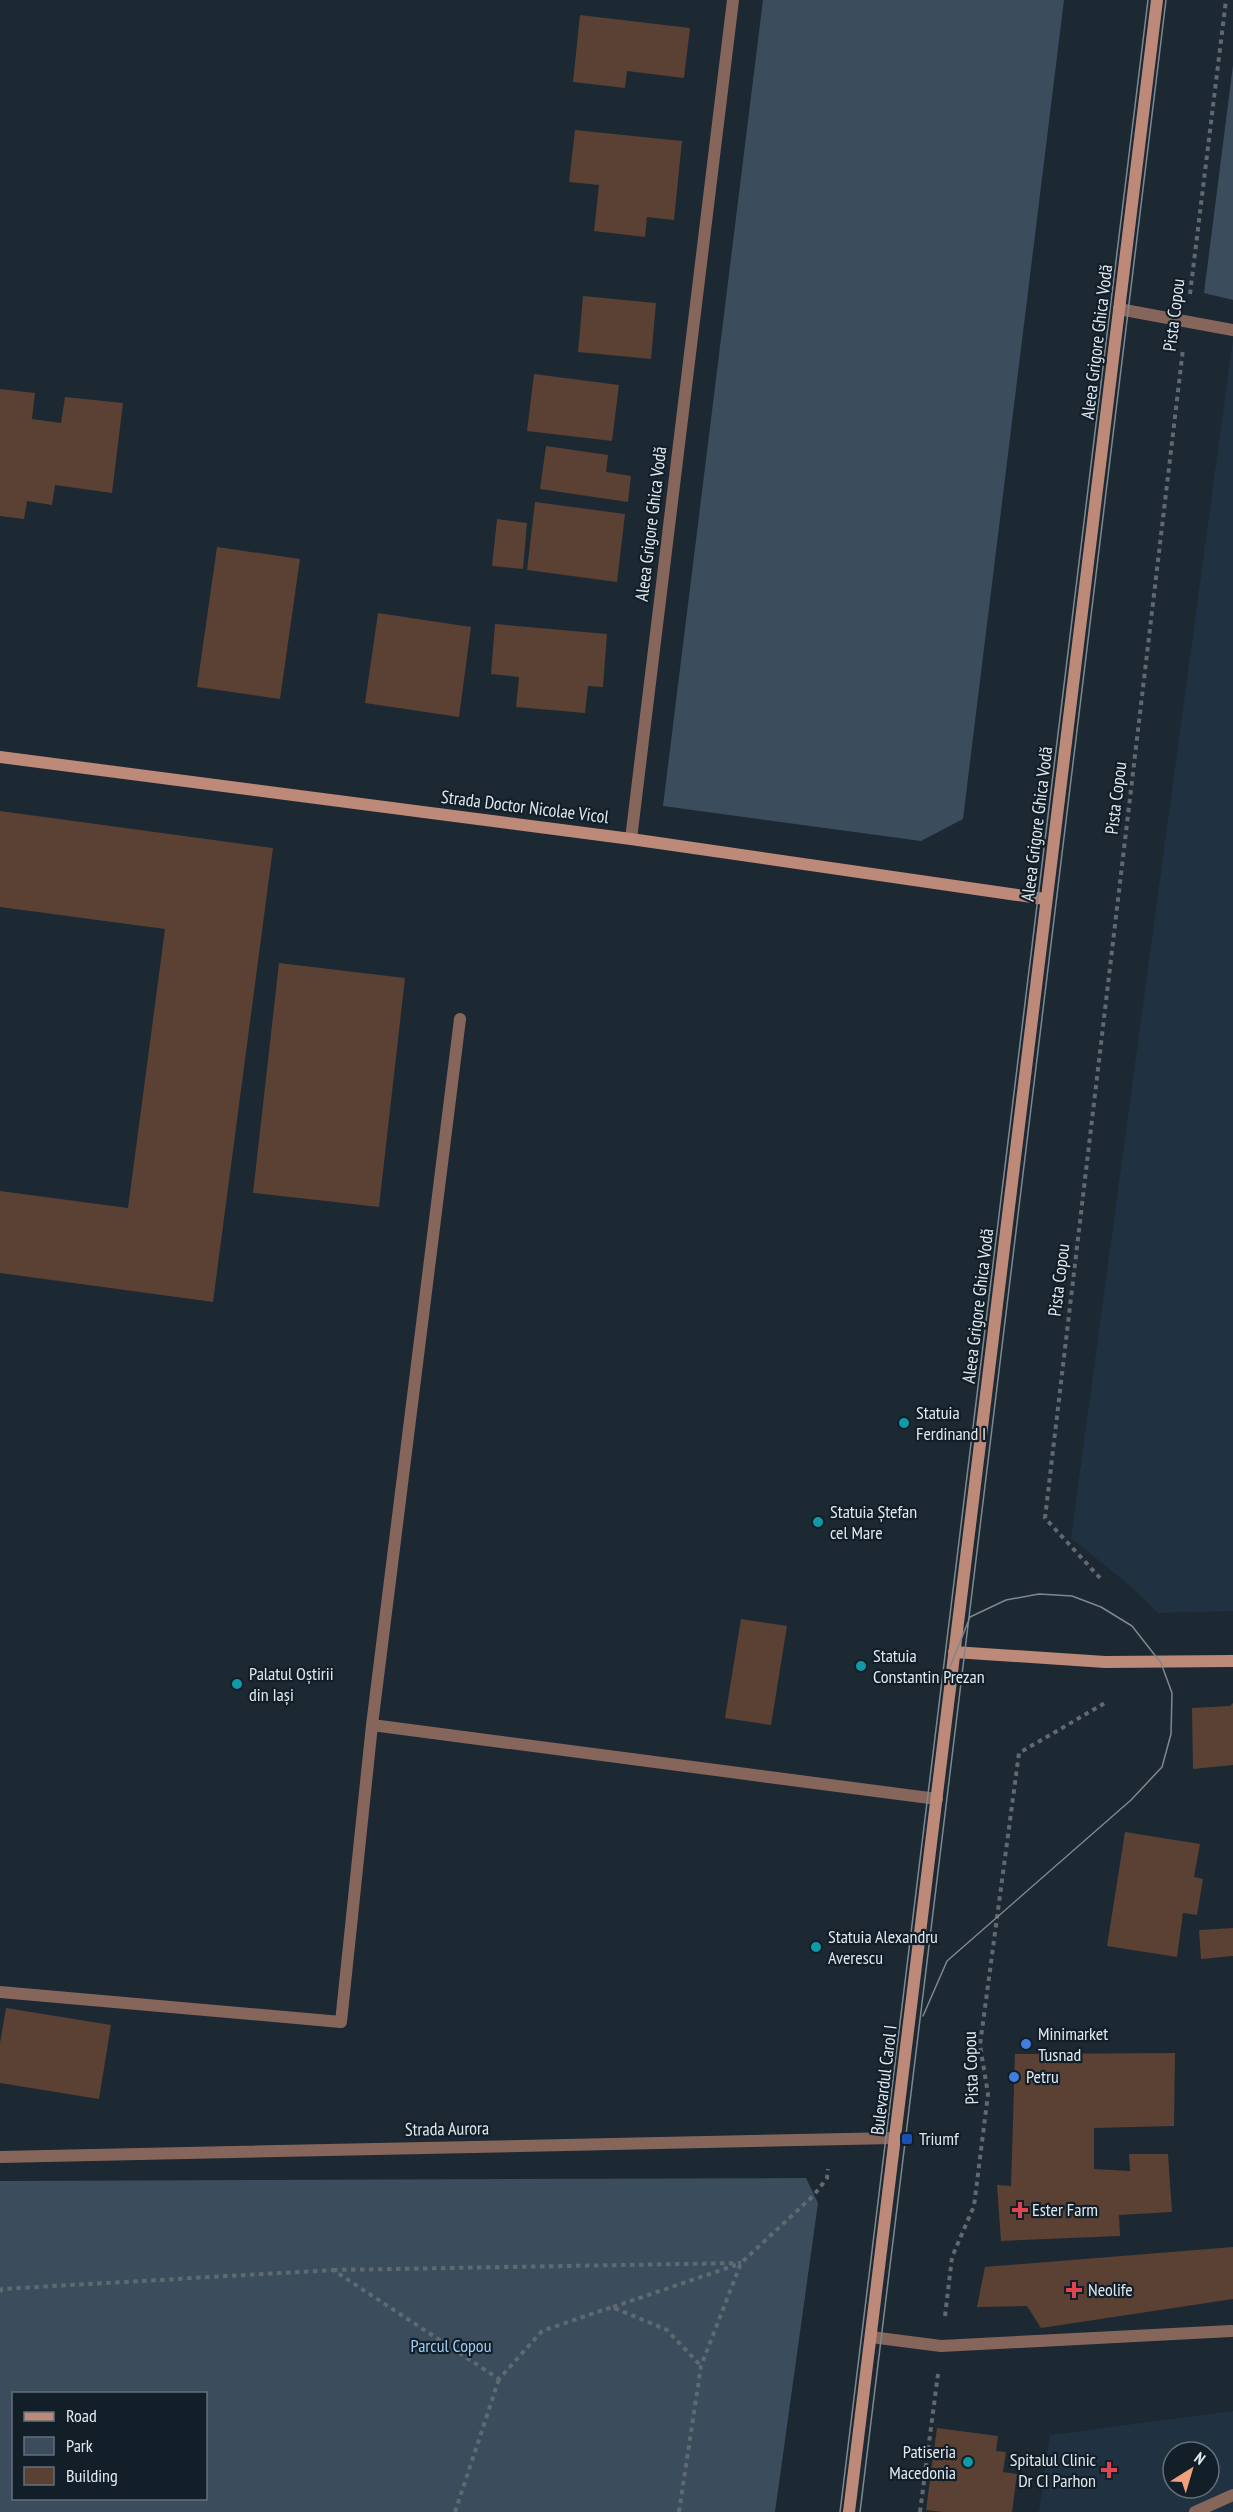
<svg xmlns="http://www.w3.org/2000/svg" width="1233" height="2512" font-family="'PT Sans Narrow',sans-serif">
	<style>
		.built { fill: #203241; fill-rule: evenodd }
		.green { fill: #3b4d5c; fill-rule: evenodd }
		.building { fill: #5a4133 }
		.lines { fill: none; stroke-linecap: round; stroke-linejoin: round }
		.path { stroke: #5f6972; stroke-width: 4; stroke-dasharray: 4.5 4.5; stroke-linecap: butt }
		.lane { stroke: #86665b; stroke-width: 12 }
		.street { stroke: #86665b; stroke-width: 12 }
		.secondary { stroke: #bd8978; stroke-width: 12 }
		.tram { stroke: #7e8890; stroke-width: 1.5 }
		.culture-dot { fill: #0f9aa8; stroke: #121e28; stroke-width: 2 }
		.shop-dot { fill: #3f7fe0; stroke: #121e28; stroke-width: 2 }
		.transit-dot { fill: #1a4fb4; stroke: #121e28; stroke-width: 2 }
		.health-dot { fill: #e0444e; stroke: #121e28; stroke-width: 2 }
		.labels { text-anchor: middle; stroke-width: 4.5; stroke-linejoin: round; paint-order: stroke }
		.street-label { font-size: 18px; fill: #e1e9f0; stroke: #121e28 }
		.poi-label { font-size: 18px; fill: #e1e9f0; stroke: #121e28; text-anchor: start }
		.park-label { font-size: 18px; fill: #a1cdf3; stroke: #121e28 }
	</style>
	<rect width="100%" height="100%" fill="#1c2832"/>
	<path class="built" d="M1233,339V1611L1158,1613L1127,1583L1071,1538Z
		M1233,2411V2512H1039L1050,2435ZM1173,2452H1209V2488H1173Z"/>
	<path class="green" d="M763,0H1064L963,819L921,841L663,806Z
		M1233,65V300L1204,293Z
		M806,2178L818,2203L775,2512H0V2181ZM14,2394H206V2498H14Z"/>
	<path class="building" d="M580,15L690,28L684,78L627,71L625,88L573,82Z
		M575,130L682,141L674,220L647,217L645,237L594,231L599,185L569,182Z
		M583,296L656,303L651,359L578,352Z
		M534,374L619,385L612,441L527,431Z
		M0,389L35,393L32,419L61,423L65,397L123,403L112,493L55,485L52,505L27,501L24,519L0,516Z
		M546,446L608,455L606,472L631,476L628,502L540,489Z
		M535,502L625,514L617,582L527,570Z
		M497,519L527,523L523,569L492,566Z
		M217,547L300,559L280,699L197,687Z
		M378,613L471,627L459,717L365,703Z
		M495,624L607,634L603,687L588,686L585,713L516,707L519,677L491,674Z
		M0,811L273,848L213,1302L0,1273V1191L128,1208L165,929L0,907Z
		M279,963L405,978L379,1207L253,1193Z
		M741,1619L787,1626L771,1725L725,1718Z
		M1233,1703V1765L1193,1769L1192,1708L1230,1706Z
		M1125,1832L1200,1844L1194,1877L1203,1879L1197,1915L1183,1913L1177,1957L1107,1946Z
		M1233,1928V1956L1201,1959L1199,1930Z
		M6,2008L111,2025L99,2099L0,2083V2043Z
		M1175,2053L1174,2126L1094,2128V2169L1130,2171L1129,2154H1168L1172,2212L1119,2215L1120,2236L1001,2241L997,2185L1011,2186L1015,2054Z
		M1233,2247V2299L1041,2328L1027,2306L977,2307L985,2267Z
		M937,2428L998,2436L996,2451L1006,2452L1003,2472L1017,2474L1012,2512H943L926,2510Z"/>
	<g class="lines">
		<path class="path" d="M1190,294L1226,0
			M1100,1578L1045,1518L1183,349
			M333,2270L741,2263
			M0,2292L2,2289L333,2270L499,2379L542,2331L612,2307L667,2330L701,2366
			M613,2307L736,2265
			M945,2316L952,2257L974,2206L988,2094L980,2045L1019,1753L1105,1703
			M455,2512L499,2379
			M679,2512L701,2366L741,2263L814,2195L827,2178L828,2169
			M920,2512L938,2374"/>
		<path class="lane" d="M1119,309L1233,330
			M372,1725L937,1799
			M0,1992L341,2022L372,1725L460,1019
			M871,2337L941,2346L1231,2331
			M1195,2512L1233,2495"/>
		<path class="street" d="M631,839L733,0
			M0,2157L895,2138"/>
		<path class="secondary" d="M0,757L631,839L1045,899
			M954,1652L1105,1662L1233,1661
			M849,2512L1157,0"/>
		<path class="tram" d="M923,2016L947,1961L1131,1800L1162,1767L1171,1734L1172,1693L1161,1663L1132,1626L1101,1607L1072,1596L1039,1594L1006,1600L970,1617L950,1667
			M840,2512L1148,0
			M860,2512L1166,0"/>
	</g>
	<g class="culture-dot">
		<circle cx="904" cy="1423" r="6"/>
		<circle cx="818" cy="1522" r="6"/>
		<circle cx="861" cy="1666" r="6"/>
		<circle cx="237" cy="1684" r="6"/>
		<circle cx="816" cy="1947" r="6"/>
		<circle cx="968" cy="2462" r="6"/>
	</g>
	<g class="shop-dot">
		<circle cx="1026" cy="2044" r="6"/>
		<circle cx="1014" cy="2077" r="6"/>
	</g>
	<rect class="transit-dot" x="901" y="2133" width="12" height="12" rx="3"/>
	<g class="health-dot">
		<path d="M1017 2201h6v6h6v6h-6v6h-6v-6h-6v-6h6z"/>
		<path d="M1071 2281h6v6h6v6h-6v6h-6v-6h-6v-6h6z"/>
		<path d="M1106 2461h6v6h6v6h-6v6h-6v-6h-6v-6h6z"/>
	</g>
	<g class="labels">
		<g class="street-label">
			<text transform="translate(1174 315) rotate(-83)" y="6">Pista Copou</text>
			<text transform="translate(1097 342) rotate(-83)" y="6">Aleea Grigore Ghica Vodă</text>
			<text transform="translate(651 524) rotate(-83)" y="6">Aleea Grigore Ghica Vodă</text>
			<text transform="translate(1116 798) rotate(-83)" y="6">Pista Copou</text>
			<text transform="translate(525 807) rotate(7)" y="6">Strada Doctor Nicolae Vicol</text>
			<text transform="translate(1037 824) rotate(-83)" y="6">Aleea Grigore Ghica Vodă</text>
			<text transform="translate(1059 1280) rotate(-83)" y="6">Pista Copou</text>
			<text transform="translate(978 1306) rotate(-83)" y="6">Aleea Grigore Ghica Vodă</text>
			<text transform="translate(971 2068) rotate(-92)" y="6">Pista Copou</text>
			<text transform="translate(884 2080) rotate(-83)" y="6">Bulevardul Carol I</text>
			<text transform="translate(447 2129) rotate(-1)" y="6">Strada Aurora</text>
		</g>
		<g class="poi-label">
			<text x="916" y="1419">Statuia<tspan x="916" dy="21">Ferdinand I</tspan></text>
			<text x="830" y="1518">Statuia Ștefan<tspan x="830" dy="21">cel Mare</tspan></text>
			<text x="873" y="1662">Statuia<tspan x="873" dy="21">Constantin Prezan</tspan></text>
			<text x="249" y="1680">Palatul Oștirii<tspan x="249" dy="21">din Iași</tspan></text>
			<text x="828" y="1943">Statuia Alexandru<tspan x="828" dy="21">Averescu</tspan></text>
			<text x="1038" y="2040">Minimarket<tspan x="1038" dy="21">Tusnad</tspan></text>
			<text x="1026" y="2083">Petru</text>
			<text x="919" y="2145">Triumf</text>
			<text x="1032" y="2216">Ester Farm</text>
			<text x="1088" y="2296">Neolife</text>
			<text x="956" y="2458" text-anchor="end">Patiseria<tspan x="956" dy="21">Macedonia</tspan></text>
			<text x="1096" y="2466" text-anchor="end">Spitalul Clinic<tspan x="1096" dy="21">Dr CI Parhon</tspan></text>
		</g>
		<g class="park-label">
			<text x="451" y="2352">Parcul Copou</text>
		</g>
	</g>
	<rect x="12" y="2392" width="195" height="108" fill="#121e28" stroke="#656f78" stroke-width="1.5"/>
	<rect x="24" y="2412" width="30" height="9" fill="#bd8978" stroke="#656f78" stroke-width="1.5"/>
	<text x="66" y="2422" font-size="18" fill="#e1e9f0">Road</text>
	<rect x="24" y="2437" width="30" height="18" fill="#3b4d5c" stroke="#656f78" stroke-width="1.5"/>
	<text x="66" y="2452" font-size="18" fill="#e1e9f0">Park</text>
	<rect x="24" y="2467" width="30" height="18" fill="#5a4133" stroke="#656f78" stroke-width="1.5"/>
	<text x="66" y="2482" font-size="18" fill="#e1e9f0">Building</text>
	<g transform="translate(1191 2470) rotate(37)"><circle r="28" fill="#121e28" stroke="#656f78" stroke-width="1.5"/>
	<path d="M0-4.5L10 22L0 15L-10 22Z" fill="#f1a17b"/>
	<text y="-9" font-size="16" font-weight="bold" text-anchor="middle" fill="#e1e9f0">N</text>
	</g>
</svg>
